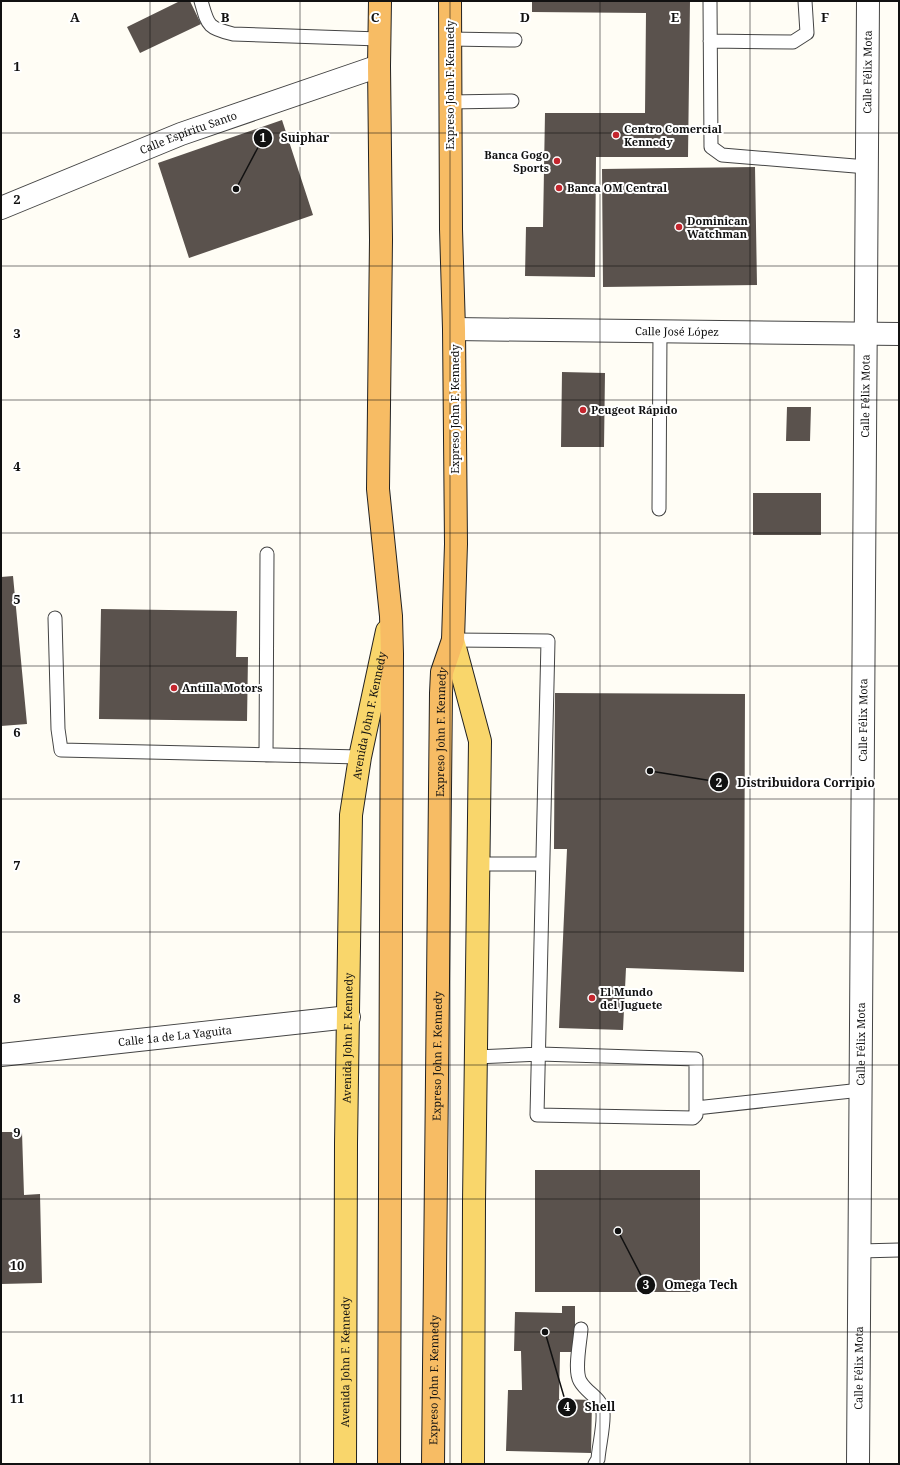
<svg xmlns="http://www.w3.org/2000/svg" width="900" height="1465" font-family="'Noto Serif',serif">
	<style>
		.building { fill: #5a524d }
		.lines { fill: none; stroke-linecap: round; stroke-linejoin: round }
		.service-casing { stroke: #444; stroke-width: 15 }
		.minor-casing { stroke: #444; stroke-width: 24 }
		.primary-casing { stroke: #222; stroke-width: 24 }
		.trunk-casing { stroke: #222; stroke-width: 24 }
		.service { stroke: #fff; stroke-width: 13 }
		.minor { stroke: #fff; stroke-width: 22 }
		.primary { stroke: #f9d66b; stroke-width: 22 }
		.trunk { stroke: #f7bc64; stroke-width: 22 }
		.grid { fill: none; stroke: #111; stroke-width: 1; stroke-opacity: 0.55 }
		.poi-dot { fill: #c4262e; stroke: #fff; stroke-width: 1.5 }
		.labels { text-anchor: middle; stroke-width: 4; stroke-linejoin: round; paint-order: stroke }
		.street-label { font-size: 11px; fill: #111; stroke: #fff }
		.poi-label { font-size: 11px; font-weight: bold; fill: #111; stroke: #fff; text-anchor: start }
		.grid-label { font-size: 13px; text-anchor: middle; font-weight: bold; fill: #111; stroke: #fff; stroke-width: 4; stroke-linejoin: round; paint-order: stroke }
		.leader { fill: none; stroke: #111; stroke-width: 1.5 }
		.callout-dot { fill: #111; stroke: #fff; stroke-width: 1.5 }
		.mark-label { font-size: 12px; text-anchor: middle; font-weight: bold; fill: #fff }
		.callout-label { font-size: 12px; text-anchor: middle; font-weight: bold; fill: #111; stroke: #fff; stroke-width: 4; stroke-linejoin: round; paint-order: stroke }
	</style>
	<rect width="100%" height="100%" fill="#fffdf5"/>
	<path class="building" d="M180,1H190L201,24L140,53L127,27Z
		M532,1H690L688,157H596L595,277L525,276L526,227H543L545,113H645L646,13L532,12Z
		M282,120L313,215L189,258L158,163Z
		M755,167L757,285L603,287L602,169Z
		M562,372L605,373L604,447H561Z
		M787,407H811L810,441H786Z
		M753,493H821V535H753Z
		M13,576L27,724L1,726V577Z
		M101,609L237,611L236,657H248L247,721L99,719Z
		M555,693L745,694L744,972L626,968L623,1030L559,1028L567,849H554Z
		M1,1132H22L24,1195L40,1194L42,1283L1,1284Z
		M535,1170H700V1292H535Z
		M562,1306H575V1352H560L559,1399L592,1400L591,1453L506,1451L508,1390H522L521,1351H514L515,1312L562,1313Z"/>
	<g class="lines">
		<g class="service-casing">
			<path id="service" d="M201,1C208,25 207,28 233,34L379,39
				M710,1L711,147L722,155L867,167
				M450,39L515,40
				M710,41L793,42L807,33L805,1
				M450,102L512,101
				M659,509L660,331
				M55,618L58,729L61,750L360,757
				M453,640L548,641L537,1115L693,1118L696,1115V1059L540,1054L476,1057
				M266,755L267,554
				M478,864H542
				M696,1108L861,1090
				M860,1251L899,1250
				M581,1329C580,1343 574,1370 580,1381C587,1394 602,1397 603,1413C604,1426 599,1446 598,1459L595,1464"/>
		</g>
		<g class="minor-casing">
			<g id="minor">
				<path id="s1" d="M1,208L181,134L379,66"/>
				<path id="s2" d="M454,329L899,334"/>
				<path id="s3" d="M1,1055L349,1017"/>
				<path id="s4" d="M858,1464L868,1"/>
			</g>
		</g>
		<g class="primary-casing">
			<g id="primary">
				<path d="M453,640L480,741L474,1202L473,1464"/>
				<path id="s5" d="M345,1464L346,1144L351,815L360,757L387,631"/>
			</g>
		</g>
		<g class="trunk-casing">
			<g id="trunk">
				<path d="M380,1L379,66L381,240L378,489L391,616L392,654L389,1464"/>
				<path id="s6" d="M433,1464L441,693L442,672L453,640L456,544L454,329L451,229L450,1"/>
			</g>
		</g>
		<use href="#service" class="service"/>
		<use href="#minor" class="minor"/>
		<use href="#primary" class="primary"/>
		<use href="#trunk" class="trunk"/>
	</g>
	<path class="grid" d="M150,1V1464M300,1V1464M450,1V1464M600,1V1464M750,1V1464M1,133H899M1,266H899M1,400H899M1,533H899M1,666H899M1,799H899M1,932H899M1,1065H899M1,1199H899M1,1332H899"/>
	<g class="poi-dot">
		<circle cx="616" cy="135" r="4"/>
		<circle cx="557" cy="161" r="4"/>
		<circle cx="559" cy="188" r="4"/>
		<circle cx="679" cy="227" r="4"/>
		<circle cx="583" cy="410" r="4"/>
		<circle cx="174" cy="688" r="4"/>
		<circle cx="592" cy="998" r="4"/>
	</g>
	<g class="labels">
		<g class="street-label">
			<text dy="4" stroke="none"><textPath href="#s4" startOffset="1392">Calle Félix Mota</textPath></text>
			<text transform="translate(450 85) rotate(-90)" y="4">Expreso John F. Kennedy</text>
			<text dy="4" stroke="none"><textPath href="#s1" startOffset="202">Calle Espíritu Santo</textPath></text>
			<text dy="4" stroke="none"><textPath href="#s2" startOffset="223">Calle José López</textPath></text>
			<text dy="4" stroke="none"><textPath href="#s4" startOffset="1068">Calle Félix Mota</textPath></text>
			<text transform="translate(455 409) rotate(-90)" y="4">Expreso John F. Kennedy</text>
			<text dy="4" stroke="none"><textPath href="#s5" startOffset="750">Avenida John F. Kennedy</textPath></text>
			<text dy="4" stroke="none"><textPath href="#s4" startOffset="744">Calle Félix Mota</textPath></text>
			<text dy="4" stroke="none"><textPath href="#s6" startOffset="732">Expreso John F. Kennedy</textPath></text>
			<text dy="4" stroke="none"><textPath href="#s3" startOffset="175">Calle 1a de La Yaguita</textPath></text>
			<text dy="4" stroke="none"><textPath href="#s5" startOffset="426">Avenida John F. Kennedy</textPath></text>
			<text dy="4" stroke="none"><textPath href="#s4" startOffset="420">Calle Félix Mota</textPath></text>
			<text dy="4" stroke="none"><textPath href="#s6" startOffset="408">Expreso John F. Kennedy</textPath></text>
			<text dy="4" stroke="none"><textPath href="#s5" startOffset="102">Avenida John F. Kennedy</textPath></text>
			<text dy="4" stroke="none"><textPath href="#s4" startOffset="96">Calle Félix Mota</textPath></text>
			<text dy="4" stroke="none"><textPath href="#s6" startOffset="84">Expreso John F. Kennedy</textPath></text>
		</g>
		<g class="poi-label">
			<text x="624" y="133">Centro Comercial<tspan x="624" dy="13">Kennedy</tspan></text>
			<text x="549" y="159" text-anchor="end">Banca Gogo<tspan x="549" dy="13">Sports</tspan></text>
			<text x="567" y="192">Banca OM Central</text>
			<text x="687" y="225">Dominican<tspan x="687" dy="13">Watchman</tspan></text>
			<text x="591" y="414">Peugeot Rápido</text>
			<text x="182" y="692">Antilla Motors</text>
			<text x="600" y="996">El Mundo<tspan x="600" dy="13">del Juguete</tspan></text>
		</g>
	</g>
	<g class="grid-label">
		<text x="75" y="22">A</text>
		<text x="225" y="22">B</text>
		<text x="375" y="22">C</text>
		<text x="525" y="22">D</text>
		<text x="675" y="22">E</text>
		<text x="825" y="22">F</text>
		<text x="17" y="71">1</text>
		<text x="17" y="204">2</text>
		<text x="17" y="338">3</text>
		<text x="17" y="471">4</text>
		<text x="17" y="604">5</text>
		<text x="17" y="737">6</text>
		<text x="17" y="870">7</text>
		<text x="17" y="1003">8</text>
		<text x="17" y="1137">9</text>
		<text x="17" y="1270">10</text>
		<text x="17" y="1403">11</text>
	</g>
	<path class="leader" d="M236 189L263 138M650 771L719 782M618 1231L646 1285M545 1332L567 1407"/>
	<g class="callout-dot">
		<circle cx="236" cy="189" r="4"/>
		<circle cx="650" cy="771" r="4"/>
		<circle cx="618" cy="1231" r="4"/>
		<circle cx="545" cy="1332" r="4"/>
		<circle cx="263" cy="138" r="10"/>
		<circle cx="719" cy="782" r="10"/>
		<circle cx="646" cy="1285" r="10"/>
		<circle cx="567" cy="1407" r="10"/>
	</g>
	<g class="mark-label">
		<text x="263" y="142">1</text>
		<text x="719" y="787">2</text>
		<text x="646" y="1289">3</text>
		<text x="567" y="1411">4</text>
	</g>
	<g class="callout-label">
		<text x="305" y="142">Suiphar</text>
		<text x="806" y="787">Distribuidora Corripio</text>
		<text x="701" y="1289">Omega Tech</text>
		<text x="600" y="1411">Shell</text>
	</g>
	<rect width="900" height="1465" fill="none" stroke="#111111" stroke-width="4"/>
</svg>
